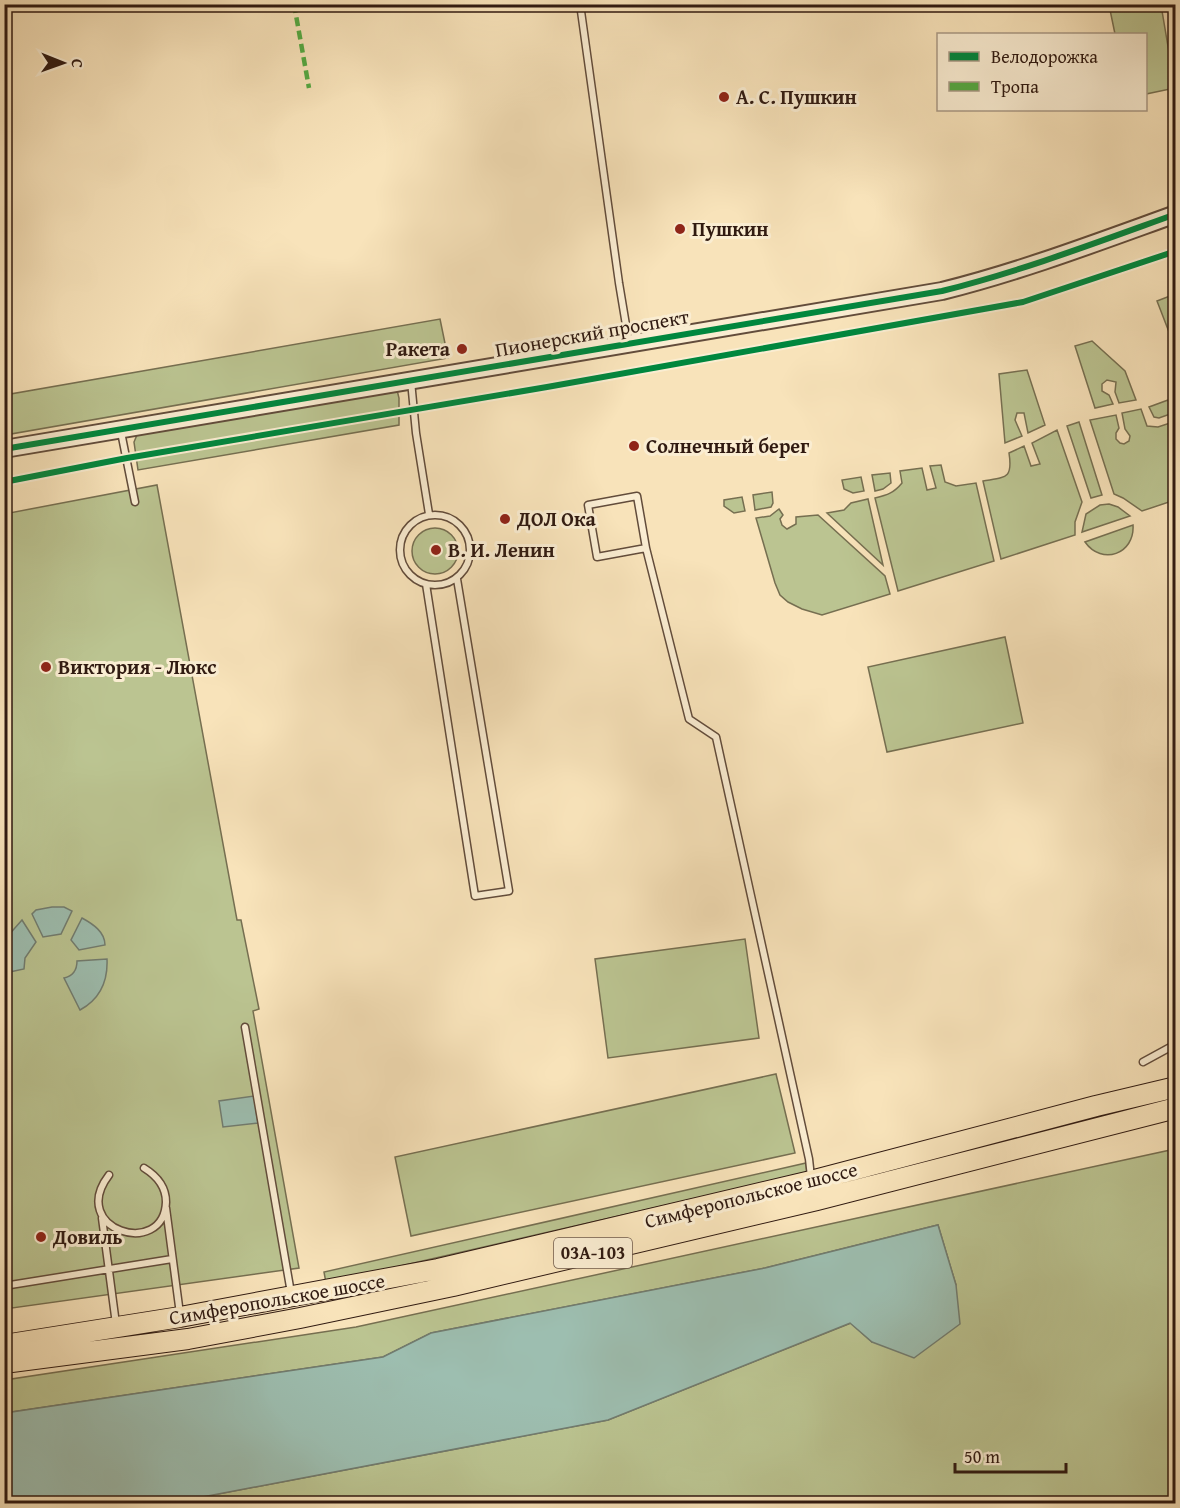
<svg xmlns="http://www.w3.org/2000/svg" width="1180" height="1508" font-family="'Gentium Book Plus',serif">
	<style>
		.green { fill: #bbc491; stroke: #766f51; stroke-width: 1.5 }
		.water { fill: #9dbeb0; stroke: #717c70; stroke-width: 1.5 }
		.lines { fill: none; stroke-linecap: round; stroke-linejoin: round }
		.service-casing { stroke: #624c3b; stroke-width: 9 }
		.tertiary-casing { stroke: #624c3b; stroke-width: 20 }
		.primary-casing { stroke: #301a11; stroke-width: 22 }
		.service { stroke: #faedd2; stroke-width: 6 }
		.tertiary { stroke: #faedd2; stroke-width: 16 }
		.primary { stroke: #f8e3ba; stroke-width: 20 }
		.quiet { stroke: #54a942; stroke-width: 4.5; stroke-dasharray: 9 4.5; stroke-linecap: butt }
		.cycleway-casing { stroke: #faedd2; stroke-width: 10 }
		.cycleway { stroke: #00873e; stroke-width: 6 }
		.poi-dot { fill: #8f2418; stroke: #faedd2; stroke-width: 2 }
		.labels { text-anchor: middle; stroke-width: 6; stroke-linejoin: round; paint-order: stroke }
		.shield { fill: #faedd2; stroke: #6d594b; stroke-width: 1.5 }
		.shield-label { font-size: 18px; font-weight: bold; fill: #301a11 }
		.poi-label { font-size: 20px; font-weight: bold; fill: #301a11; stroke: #faedd2; text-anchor: start }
		.street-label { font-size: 20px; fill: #301a11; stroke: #faedd2 }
	</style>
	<rect width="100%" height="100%" fill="#f8e3ba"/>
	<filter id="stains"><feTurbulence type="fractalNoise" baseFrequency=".00333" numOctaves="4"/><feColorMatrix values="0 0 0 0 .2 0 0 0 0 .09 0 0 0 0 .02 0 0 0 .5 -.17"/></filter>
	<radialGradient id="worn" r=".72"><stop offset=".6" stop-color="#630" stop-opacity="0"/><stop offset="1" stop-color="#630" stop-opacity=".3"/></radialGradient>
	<path class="green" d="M1109,5H1161L1175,88L1146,94V34H1115Z
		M1175,294V330L1169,332L1157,301Z
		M440,319L448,358L5,435V395Z
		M1092,341L1125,371L1136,400L1119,403L1115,392L1116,382L1107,380L1102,384V391L1109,395L1113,404L1095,408L1075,346Z
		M1027,370L1045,425L1028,433L1024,413H1017L1015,420L1022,436L1005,443L999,374Z
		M397,390L399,398V425L138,470L134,442L137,435Z
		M1168,400L1173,413L1159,418L1154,417L1149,407Z
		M1141,409L1147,426L1158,427L1176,421L1175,500L1142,511L1123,498L1114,494L1090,420L1116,415L1119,428L1116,433V439L1120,443L1124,444L1129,441L1130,436L1125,429L1122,413Z
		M1079,422L1102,495L1091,498L1067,426Z
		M1057,430L1082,502L1075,522V535L1001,559L983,481C1006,477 1013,479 1009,453L1024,446L1031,466L1040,464L1032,443Z
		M941,465L945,482L956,486L976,483L994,561L898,591L875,498C887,495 894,493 902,483L900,471L922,468L927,490L936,488L930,466Z
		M890,473L891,483L883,489L875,491L872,475Z
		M861,477L864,491L853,493L844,489L842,480Z
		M157,485L237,920H241L259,1009L253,1011L299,1268L5,1309L4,514Z
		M772,492L773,503L771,507L755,510L753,495Z
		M742,497L745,511L734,513L724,506V500Z
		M868,499L883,565L827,513L844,510L851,503Z
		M1109,504L1118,507L1130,516L1082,532L1086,514L1100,505Z
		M779,509L783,515L780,519L782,525L787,529L796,524V517L818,515L885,576L890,594L822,615L802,609L788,602L780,595L775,583L756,518L770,516Z
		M1133,525C1135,554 1102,566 1085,542Z
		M412 551a23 23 0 1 1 46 0a23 23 0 1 1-46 0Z
		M1005,637L1023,723L887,752L868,667Z
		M745,939L759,1038L608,1058L595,959Z
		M776,1074L795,1153L411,1236L395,1157Z
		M1175,1149V1503H171L608,1420L851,1323L872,1342L956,1285L938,1225L765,1268L431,1333L383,1357L5,1413V1380L356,1327Z
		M806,1163L807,1173L326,1283L324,1272Z"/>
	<path class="water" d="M52,907H64L72,911L61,934L43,937L32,914L36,910Z
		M82,918C93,924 105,932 105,945L79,950L71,940Z
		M22,920L36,942L25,958L24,969L5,973L6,938Z
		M107,959C108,981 100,999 80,1010L64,978C73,976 77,970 77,961Z
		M254,1096L258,1123L223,1127L219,1101Z
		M938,1225L956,1285L960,1324L914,1358L872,1342L850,1323L608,1420L171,1503H5V1413L383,1357L431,1333L765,1268Z"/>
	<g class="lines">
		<g class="service-casing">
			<path id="service" d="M580,4L619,283L629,343
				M411,381L416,433L429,514
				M121,432L135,502
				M400 550a35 35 0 1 1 70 0a35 35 0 1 1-70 0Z
				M646,548L637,496L588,505L597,557L646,548L689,719L716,737L809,1159L811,1177
				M426,584L475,896L509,891L457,579
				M245,1027L291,1293
				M1143,1062L1176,1044
				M109,1175C67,1230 164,1259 166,1202C166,1186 157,1176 144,1168
				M166,1208L180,1314
				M102,1218L116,1324
				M4,1286L172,1259"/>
		</g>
		<g class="tertiary-casing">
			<path id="tertiary" d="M4,449L942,291C1022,271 1098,242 1176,214"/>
		</g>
		<g class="primary-casing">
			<path id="primary" d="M4,1345L180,1317L438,1269L811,1181L1096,1106L1176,1087
				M4,1363L188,1339L300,1318L453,1286L817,1200L1176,1108"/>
		</g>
		<use href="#service" class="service"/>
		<use href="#tertiary" class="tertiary"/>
		<use href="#primary" class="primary"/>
		<path class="quiet" d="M294,4L309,88"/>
		<g class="cycleway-casing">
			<path id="cycleway" d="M4,449L942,291C1022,271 1098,242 1176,214
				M4,482L127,458L547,387L1023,302L1176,251"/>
		</g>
		<use href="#cycleway" class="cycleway"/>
	</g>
	<g class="poi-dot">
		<circle cx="724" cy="97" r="6"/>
		<circle cx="680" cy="229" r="6"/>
		<circle cx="462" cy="349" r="6"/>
		<circle cx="634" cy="446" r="6"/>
		<circle cx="505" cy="519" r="6"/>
		<circle cx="436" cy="550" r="6"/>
		<circle cx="46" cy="667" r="6"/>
		<circle cx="41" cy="1237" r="6"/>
	</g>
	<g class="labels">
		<rect class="shield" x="554" y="1238" width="78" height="30" rx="4.5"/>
		<g class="shield-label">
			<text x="593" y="1259">03А-103</text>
		</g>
		<g class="poi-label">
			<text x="736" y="104">А. С. Пушкин</text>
			<text x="692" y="236">Пушкин</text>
			<text x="450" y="356" text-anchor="end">Ракета</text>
			<text x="646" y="453">Солнечный берег</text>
			<text x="517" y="526">ДОЛ Ока</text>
			<text x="448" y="557">В. И. Ленин</text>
			<text x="58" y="674">Виктория - Люкс</text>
			<text x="53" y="1244">Довиль</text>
		</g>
		<g class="street-label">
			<text transform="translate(592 333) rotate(-10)" y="7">Пионерский проспект</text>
			<text transform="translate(751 1195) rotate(-14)" y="7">Симферопольское шоссе</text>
			<text transform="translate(277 1299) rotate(-10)" y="7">Симферопольское шоссе</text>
		</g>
	</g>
	<rect width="1180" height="1508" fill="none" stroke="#f8e3ba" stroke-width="24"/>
	<rect x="6" y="6" width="1168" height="1496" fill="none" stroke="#301a11" stroke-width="3"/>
	<rect x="12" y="12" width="1156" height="1484" fill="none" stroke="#301a11" stroke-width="1.5"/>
	<rect x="937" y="33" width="210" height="78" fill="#faedd2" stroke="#a99985" stroke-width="1.5"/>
	<rect x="949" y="52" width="30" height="9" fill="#00873e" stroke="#a99985" stroke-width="1.5"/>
	<text x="991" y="63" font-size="18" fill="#301a11">Велодорожка</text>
	<rect x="949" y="82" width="30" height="9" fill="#54a942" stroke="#a99985" stroke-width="1.5"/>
	<text x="991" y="93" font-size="18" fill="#301a11">Тропа</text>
	<g transform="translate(63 63) rotate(91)" stroke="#faedd2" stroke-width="4.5" paint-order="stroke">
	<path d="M0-4.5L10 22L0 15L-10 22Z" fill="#301a11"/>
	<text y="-9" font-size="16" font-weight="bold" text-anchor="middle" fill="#301a11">С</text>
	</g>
	<path d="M955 1463v9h111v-9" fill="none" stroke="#301a11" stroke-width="3"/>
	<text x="964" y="1463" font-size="18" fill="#301a11" stroke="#faedd2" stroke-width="4.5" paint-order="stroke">50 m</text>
	<rect width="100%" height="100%" filter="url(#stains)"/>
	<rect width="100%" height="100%" fill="url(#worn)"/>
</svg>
